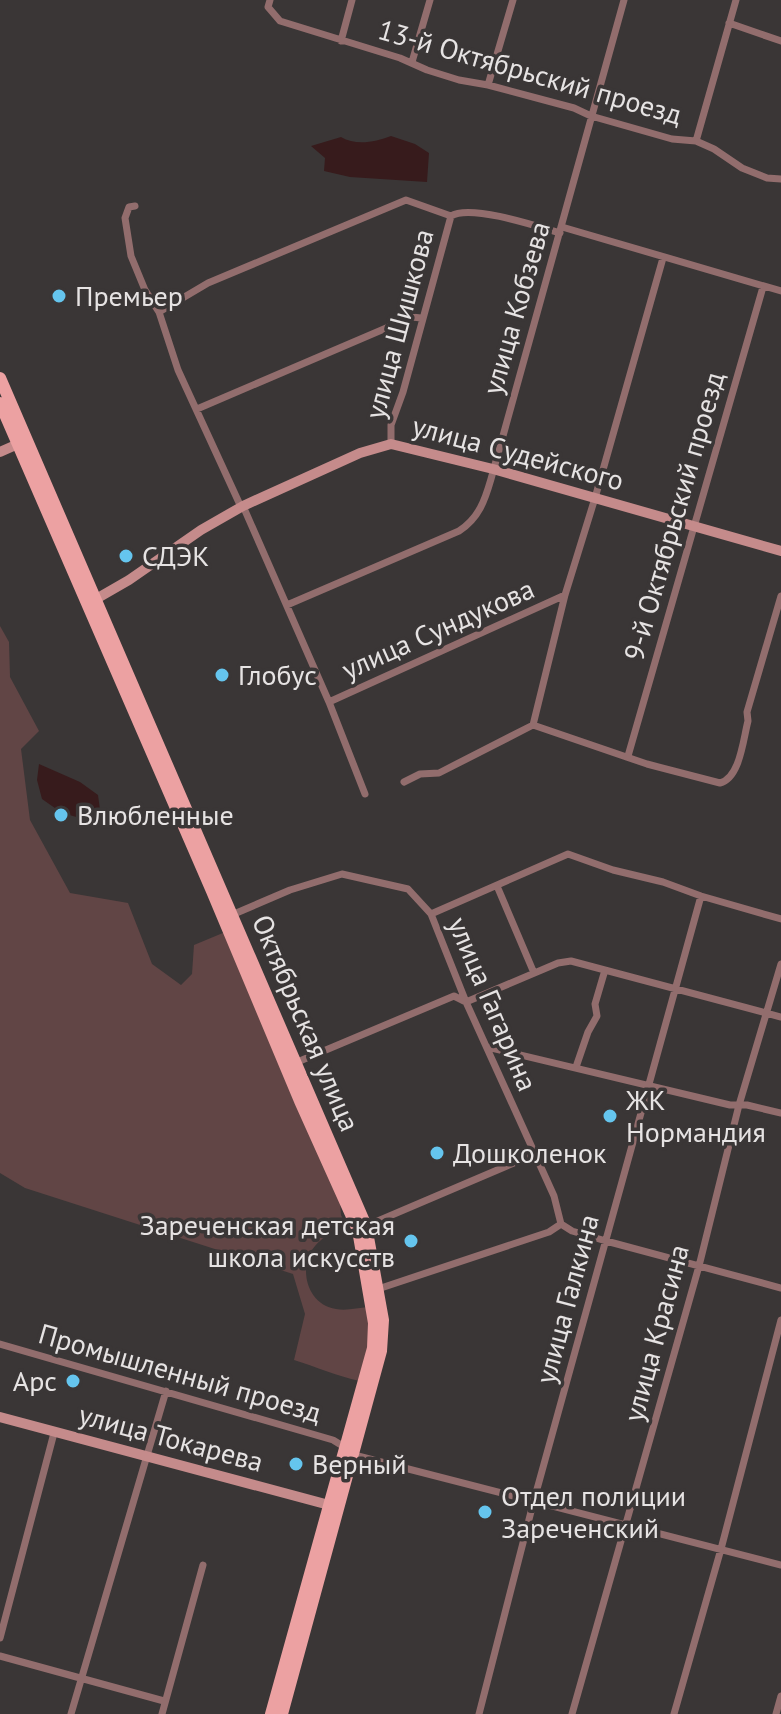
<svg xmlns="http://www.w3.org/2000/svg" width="781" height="1714" font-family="'PT Sans',sans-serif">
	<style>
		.green { fill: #614545 }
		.water { fill: #371b1c }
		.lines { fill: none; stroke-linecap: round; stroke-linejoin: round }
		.street { stroke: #926d6d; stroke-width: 7 }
		.secondary { stroke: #c58b8b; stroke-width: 10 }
		.primary { stroke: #eca1a2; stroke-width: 12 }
		.poi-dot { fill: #65c5ee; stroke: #3a3636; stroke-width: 3 }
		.labels { text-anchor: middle; stroke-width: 7; stroke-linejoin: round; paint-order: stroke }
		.street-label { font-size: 28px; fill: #e6e3e3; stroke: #3a3636 }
		.poi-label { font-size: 28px; fill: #e6e3e3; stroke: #3a3636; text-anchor: start }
	</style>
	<rect width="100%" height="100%" fill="#3a3636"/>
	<path class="green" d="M0,626L9,642L10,677L39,731L21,749L30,820L70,893L128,903L152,964L181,985L192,974L194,945L230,930L340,1202L341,1215L346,1226C335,1232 323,1236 315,1246C297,1267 307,1305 336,1309C346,1311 358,1308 368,1307L371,1338L360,1381C336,1376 317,1367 294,1360L305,1314L293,1274L25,1188L0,1173Z"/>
	<path class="water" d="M391,136L415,144L429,153L427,182L350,177L324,171L325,158L311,146L341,137C356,146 375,142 391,136Z
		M39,764L80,782L98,795L100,810L91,821L62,813L42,799L37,780Z"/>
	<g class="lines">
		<path class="street" d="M270,0L268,7L280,21L400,58L427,70L459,80L488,85L574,108L591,116L672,139L696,141L714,149L742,168L767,178L781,179
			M729,23L781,41
			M341,41L352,0
			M412,62L430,0
			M488,85L513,0
			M696,141L736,0
			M135,206L129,207L125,218L131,256L145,290L159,312L178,370L241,507
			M562,227L781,291
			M159,312L208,283L406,200L451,216C470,204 537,226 560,233
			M197,409L412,317L421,318
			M391,444V425L403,392L451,216
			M243,506L329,702L365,794
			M287,605L459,531C479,518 485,500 491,479L624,0
			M329,702L565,595
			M533,725L565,595L595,498L663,258
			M628,756L763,287
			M404,782L420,774L439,773L533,725L647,764L720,783C740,778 743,740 748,721L747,712L781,596
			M497,886L534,973
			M234,914L290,890L342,874L408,889L431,914L466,1002L554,1196L561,1224
			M431,914L568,854L613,870L663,882L701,896L781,919
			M487,1047L730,1105H747L781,1113
			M295,1063L454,996L466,1002L558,963L571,961L781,1017
			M576,1067L588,1032L597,1016L595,1004L605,970
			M366,1226L535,1154
			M378,1289L549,1232L561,1224L572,1231L606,1241L781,1288
			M0,1344L333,1440L346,1448
			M354,1455L781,1565
			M0,1638L54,1433
			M0,1656L164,1701
			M71,1714L166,1391
			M162,1714L203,1565
			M479,1714L534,1500L701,896
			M572,1714L699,1266L739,1105L781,964
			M674,1714L721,1549L781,1320
			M776,1714L781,1696"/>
		<path class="secondary" d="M0,452L18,444
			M96,599L129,580L201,530L243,506L360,453L391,444L493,469L781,551
			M0,1417L329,1505"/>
		<path class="primary" d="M0,378L366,1226L383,1320L381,1351L282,1714
			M0,403L212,891L300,1101L358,1230L374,1323L373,1348L271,1714"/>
	</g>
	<g class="poi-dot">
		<circle cx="59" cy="296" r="8"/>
		<circle cx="126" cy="556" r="8"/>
		<circle cx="222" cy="675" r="8"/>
		<circle cx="61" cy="815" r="8"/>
		<circle cx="610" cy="1116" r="8"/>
		<circle cx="437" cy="1153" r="8"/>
		<circle cx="411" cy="1241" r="8"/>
		<circle cx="73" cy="1381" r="8"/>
		<circle cx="296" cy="1464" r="8"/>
		<circle cx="485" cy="1512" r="8"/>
	</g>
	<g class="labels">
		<g class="street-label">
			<text transform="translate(530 72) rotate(16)" y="10">13-й Октябрьский проезд</text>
			<text transform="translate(516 308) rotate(-74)" y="10">улица Кобзева</text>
			<text transform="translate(399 324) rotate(-75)" y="10">улица Шишкова</text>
			<text transform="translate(518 453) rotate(15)" y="10">улица Судейского</text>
			<text transform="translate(674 516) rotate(-74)" y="10">9-й Октябрьский проезд</text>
			<text transform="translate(438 629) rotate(-24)" y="10">улица Сундукова</text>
			<text transform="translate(493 1004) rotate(67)" y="10">улица Гагарина</text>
			<text transform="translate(306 1023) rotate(67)" y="10">Октябрьская улица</text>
			<text transform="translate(567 1299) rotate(-75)" y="10">улица Галкина</text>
			<text transform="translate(656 1333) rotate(-75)" y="10">улица Красина</text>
			<text transform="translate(180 1373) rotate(16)" y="10">Промышленный проезд</text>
			<text transform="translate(171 1438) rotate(15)" y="10">улица Токарева</text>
		</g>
		<g class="poi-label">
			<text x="75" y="306">Премьер</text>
			<text x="142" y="566">СДЭК</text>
			<text x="238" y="685">Глобус</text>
			<text x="77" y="825">Влюбленные</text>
			<text x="626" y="1110">ЖК<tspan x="626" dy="32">Нормандия</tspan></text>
			<text x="453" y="1163">Дошколенок</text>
			<text x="395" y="1235" text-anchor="end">Зареченская детская<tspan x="395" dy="32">школа искусств</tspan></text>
			<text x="57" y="1391" text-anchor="end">Арс</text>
			<text x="312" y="1474">Верный</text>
			<text x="501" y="1506">Отдел полиции<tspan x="501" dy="32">Зареченский</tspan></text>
		</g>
	</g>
</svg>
